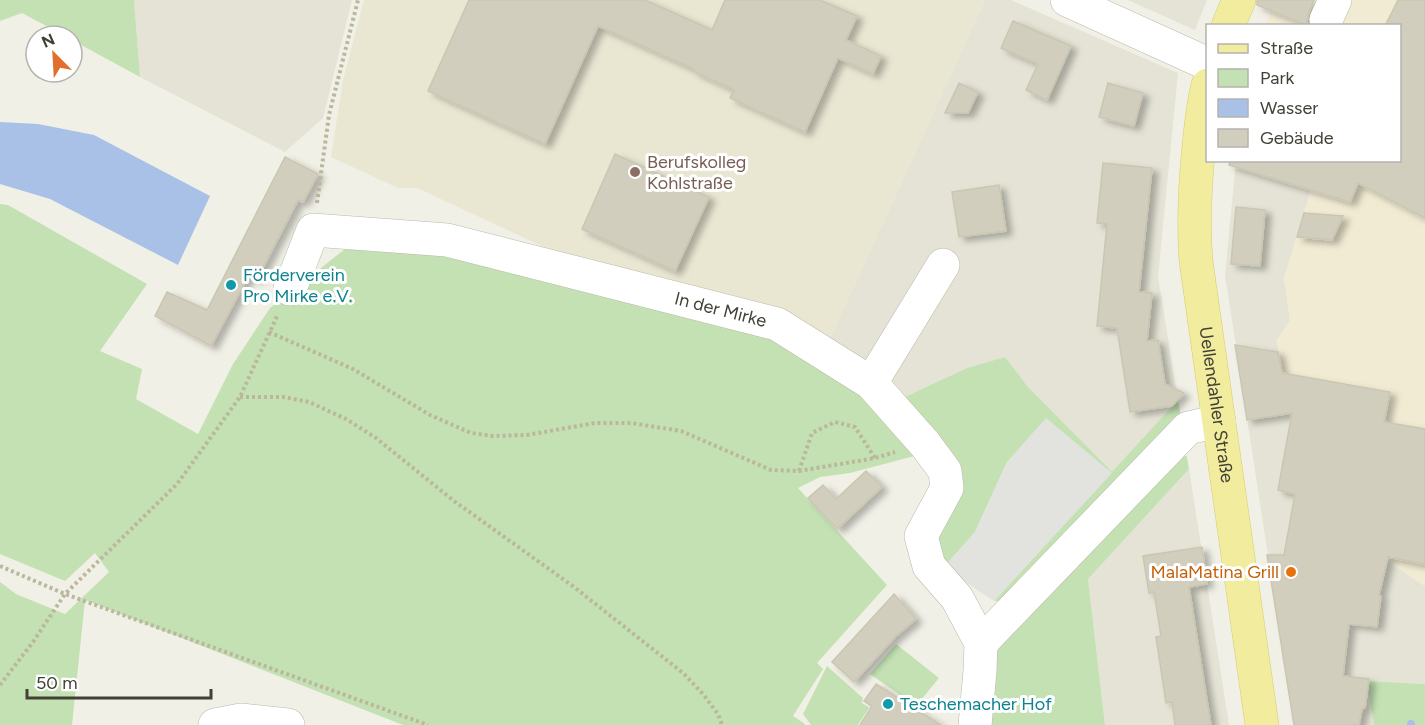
<svg xmlns="http://www.w3.org/2000/svg" width="1425" height="725" font-family="Figtree,sans-serif">
	<style>
		.residential { fill: #e4e3d5 }
		.commercial { fill: #f1ebd3 }
		.education { fill: #e9e7d2 }
		.green { fill: #c3e1b3 }
		.parking { fill: #e2e2de }
		.water { fill: #a9c1e7 }
		.lines { fill: none; stroke-linecap: round; stroke-linejoin: round }
		.stream { stroke: #a9c1e7; stroke-width: 8 }
		.building { fill: #d1cebd; stroke: #cbc6b1; stroke-width: 1.5; filter: url(#shadow) }
		.minor-casing { stroke: #bbb9aa; stroke-width: 34 }
		.major-casing { stroke: #d5cc70; stroke-width: 34 }
		.path { stroke: #bbb79d; stroke-width: 4; stroke-dasharray: 3 3; stroke-linecap: butt }
		.minor { stroke: #fff; stroke-width: 33 }
		.major { stroke: #f2ec9e; stroke-width: 33 }
		.education-dot { fill: #8d6e63; stroke: #fff; stroke-width: 2 }
		.culture-dot { fill: #0f9aa8; stroke: #fff; stroke-width: 2 }
		.food-dot { fill: #e8710a; stroke: #fff; stroke-width: 2 }
		.labels { text-anchor: middle; stroke-width: 6; stroke-linejoin: round; paint-order: stroke }
		.education-label { font-size: 18px; fill: #785e54; stroke: #fff; text-anchor: start }
		.culture-label { font-size: 18px; fill: #0d838f; stroke: #fff; text-anchor: start }
		.street-label { font-size: 18px; fill: #434136; stroke: #fff }
		.food-label { font-size: 18px; fill: #c56008; stroke: #fff; text-anchor: end }
	</style>
	<defs>
		<filter id="shadow"><feDropShadow dx="6" dy="4" stdDeviation="3" flood-color="#0004"/></filter>
	</defs>
	<rect width="100%" height="100%" fill="#f1f0e6"/>
	<path class="residential" d="M134,0H352L323,118L285,152L140,77Z
		M985,0H1011L1178,73L1158,277L1178,400L1112,473L1028,387L1005,357L967,368L905,397L898,387L828,343Z
		M1128,0H1207L1195,30Z
		M1236,161H1320L1284,278L1290,320L1362,506L1387,561L1425,586V684L1368,681L1374,725H1294L1225,275Z
		M1189,469L1229,725H1105L1088,579Z"/>
	<path class="commercial" d="M1275,0H1425V586L1387,561L1362,506L1278,490L1293,415L1276,341L1290,320L1284,278L1320,162L1400,160V26H1265Z"/>
	<path class="education" d="M364,0H985L828,343L548,249L417,188H398L331,157L343,80Z"/>
	<path class="green" d="M0,0H134L140,77L72,40V36H65L22,13L0,21Z
		M0,204L8,205L147,284L100,351L142,369L136,399L198,434L233,364L270,308L354,242L442,248L785,337L857,386L922,454L850,473L820,477L798,488L887,585L817,663L823,669L793,716L805,724L804,725H403L85,600L72,725H0V582L16,594L65,614L109,572L95,553L65,581L0,554Z
		M1005,357L1028,387L1112,472L1178,400L1182,422L1011,601H994L1111,473L1007,462L975,532L946,565L935,552L938,525L962,490L905,397L967,368Z
		M1183,454L1187,457L1189,469L1088,579L1105,725H986L988,684L998,649L1177,457Z
		M896,644L939,678L916,706L870,674Z
		M827,666L863,698L862,703L869,708L858,725H811L803,714Z
		M1367,681L1425,684V725H1374Z"/>
	<path class="parking" d="M1046,418L1112,473L994,601L967,583L946,565L975,532L1007,462Z"/>
	<path class="water" d="M0,122L38,124L94,135L210,196L178,265L50,199L0,184Z"/>
	<g class="lines">
		<path class="stream" d="M1411,724V725"/>
	</g>
	<path class="building" d="M469,0H645L712,30L725,0H820L857,16L846,40L881,56L873,74L838,58L805,132L730,98L734,90L693,71L694,69L598,26L545,144L428,91Z
		M1257,0H1314L1309,12L1306,25L1257,5Z
		M1398,0H1425V218L1358,183L1350,202L1229,165L1230,160H1400V26H1385Z
		M1013,21L1071,46L1047,100L1026,90L1038,64L1001,48Z
		M959,83L978,92L968,113H945Z
		M1108,83L1143,93L1134,126L1099,117Z
		M615,154L709,197L675,271L582,229Z
		M285,157L318,174L303,202L298,200L257,279L249,275L211,346L155,316L167,292L207,310Z
		M1103,163L1152,168L1139,292L1152,293L1147,341L1158,340L1165,384L1184,393L1172,406L1130,412L1117,328L1097,326L1107,224L1097,223Z
		M999,185L1006,231L959,237L952,192Z
		M1236,207L1265,210L1260,266L1231,264Z
		M1304,213L1343,216L1332,240L1297,237Z
		M1235,345L1278,352L1282,373L1390,392L1384,422L1425,429V564L1388,557L1379,595L1381,596L1377,627L1349,624L1343,676L1369,679L1365,708L1362,709L1359,725H1294L1267,555H1284L1295,494L1278,490L1292,413L1247,420Z
		M866,471L882,487L837,529L808,498L823,485L836,499Z
		M1202,547L1207,584L1189,587L1211,725H1175L1172,702L1166,703L1156,637L1161,636L1154,592L1149,593L1143,556Z
		M894,594L916,619L895,637L854,682L832,662Z
		M876,684L941,725H860L872,706L864,701Z"/>
	<g class="lines">
		<g class="minor-casing">
			<g id="minor">
				<path d="M1067,0L1208,64"/>
				<path d="M1326,20L1335,0"/>
				<path id="s1" d="M290,289L313,230L447,240L777,324L871,383L925,444L945,471L947,488L921,536L929,566L957,598L981,643L980,671L975,725"/>
				<path d="M871,383L943,265"/>
				<path d="M981,643L1188,428L1219,421"/>
				<path d="M215,725L241,720L288,725"/>
			</g>
		</g>
		<g class="major-casing">
			<g id="major">
				<path d="M1228,26L1239,0"/>
				<path id="s2" d="M1208,85C1203,104 1201,124 1199,145C1195,183 1193,222 1196,261L1262,725"/>
			</g>
		</g>
		<path class="path" d="M317,203L329,115L358,0
			M269,332L353,369L430,415L471,433L493,436L527,435L595,423H631L681,431L771,470L799,471L875,458L895,452
			M240,397H284L309,402L346,419L376,438L454,501L574,587L683,673L703,694L718,714L722,725
			M799,471L812,433L835,422L855,427L875,458
			M0,566L65,594L428,725
			M0,685L33,642L65,594L177,484L240,397L278,314"/>
		<use href="#minor" class="minor"/>
		<use href="#major" class="major"/>
	</g>
	<circle class="education-dot" cx="635" cy="172" r="6"/>
	<g class="culture-dot">
		<circle cx="231" cy="285" r="6"/>
		<circle cx="888" cy="704" r="6"/>
	</g>
	<circle class="food-dot" cx="1291" cy="572" r="6"/>
	<g class="labels">
		<g class="education-label">
			<text x="647" y="168">Berufskolleg<tspan x="647" dy="21">Kohlstraße</tspan></text>
		</g>
		<g class="culture-label">
			<text x="243" y="281">Förderverein<tspan x="243" dy="21">Pro Mirke e.V.</tspan></text>
			<text x="900" y="710">Teschemacher Hof</text>
		</g>
		<g class="street-label">
			<text dy="6" stroke="none"><textPath href="#s1" startOffset="480">In der Mirke</textPath></text>
			<text dy="6" stroke="none"><textPath href="#s2" startOffset="322">Uellendahler Straße</textPath></text>
		</g>
		<g class="food-label">
			<text x="1279" y="578">MalaMatina Grill</text>
		</g>
	</g>
	<rect x="1206" y="24" width="195" height="138" fill="#ffffff" stroke="#b4b3af" stroke-width="1.5"/>
	<rect x="1218" y="44" width="30" height="9" fill="#f2ec9e" stroke="#b4b3af" stroke-width="1.5"/>
	<text x="1260" y="54" font-size="18" fill="#434136">Straße</text>
	<rect x="1218" y="69" width="30" height="18" fill="#c3e1b3" stroke="#b4b3af" stroke-width="1.5"/>
	<text x="1260" y="84" font-size="18" fill="#434136">Park</text>
	<rect x="1218" y="99" width="30" height="18" fill="#a9c1e7" stroke="#b4b3af" stroke-width="1.5"/>
	<text x="1260" y="114" font-size="18" fill="#434136">Wasser</text>
	<rect x="1218" y="129" width="30" height="18" fill="#d1cebd" stroke="#b4b3af" stroke-width="1.5"/>
	<text x="1260" y="144" font-size="18" fill="#434136">Gebäude</text>
	<g transform="translate(54 54) rotate(336)"><circle r="28" fill="#ffffff" stroke="#b4b3af" stroke-width="1.5"/>
	<path d="M0-4.5L10 22L0 15L-10 22Z" fill="#e16e2d"/>
	<text y="-9" font-size="16" font-weight="bold" text-anchor="middle" fill="#434136">N</text>
	</g>
	<path d="M27 689v9h184v-9" fill="none" stroke="#434136" stroke-width="3"/>
	<text x="36" y="689" font-size="18" fill="#434136" stroke="#ffffff" stroke-width="4.5" paint-order="stroke">50 m</text>
</svg>
